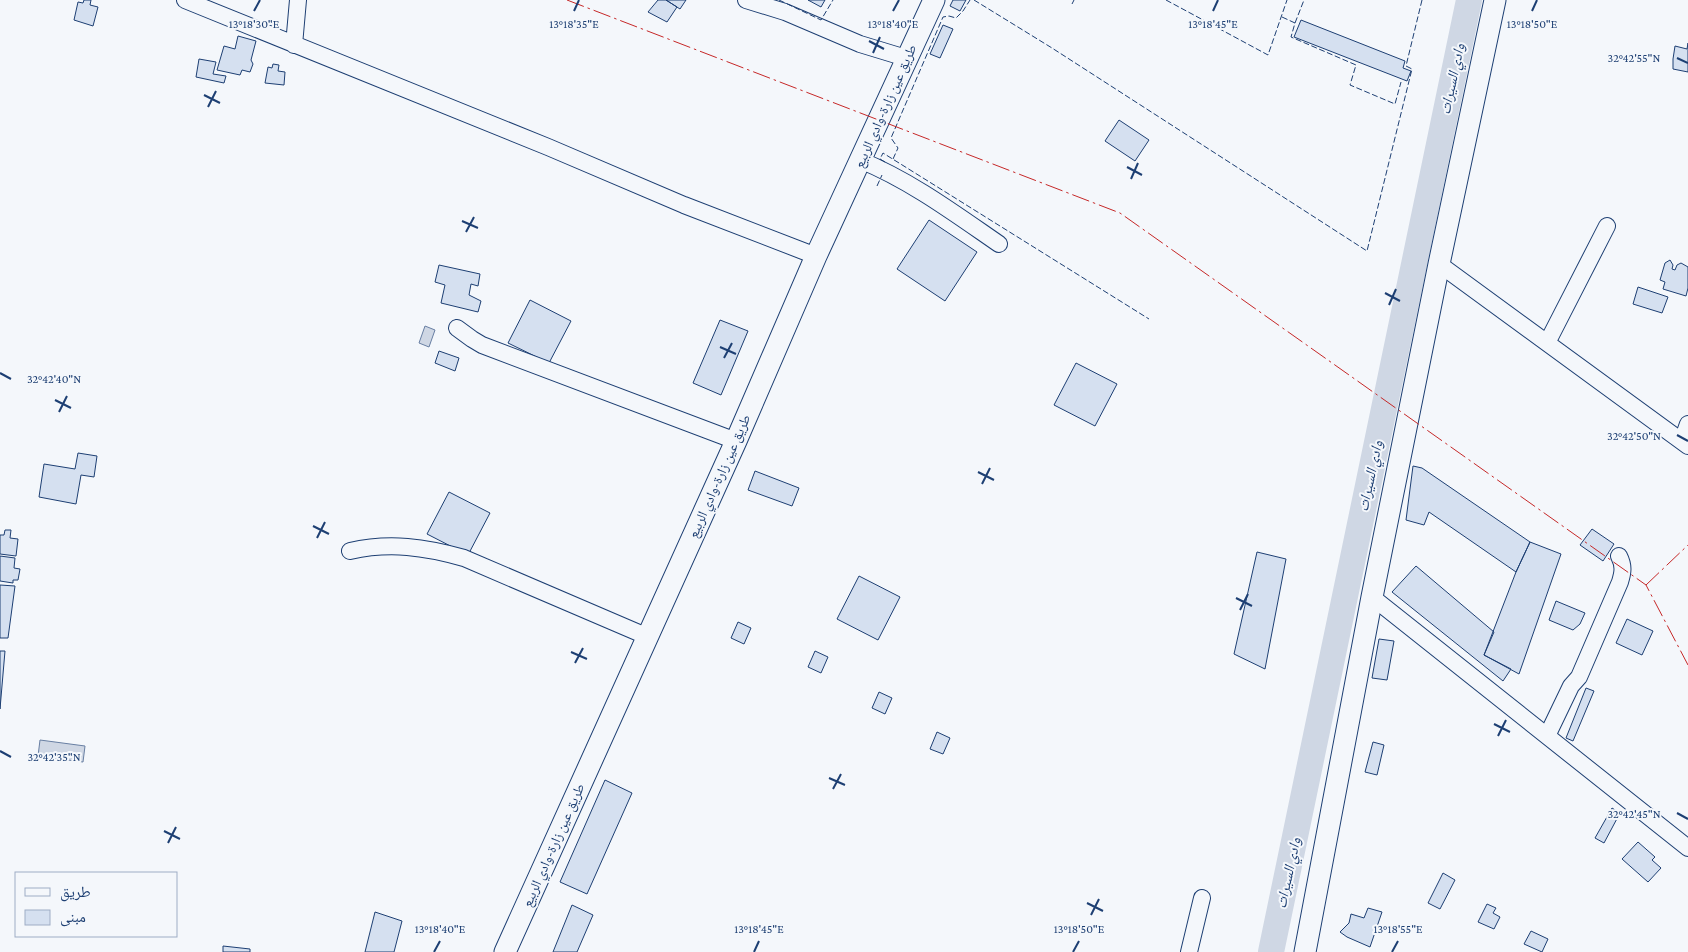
<svg xmlns="http://www.w3.org/2000/svg" width="1688" height="952" font-family="'Crimson Pro','Noto Naskh Arabic',serif">
	<style>
		.water { fill: #cfd7e4; stroke: #687fa3 }
		.lines { fill: none; stroke-linecap: round; stroke-linejoin: round }
		.river { stroke: #cfd7e4; stroke-width: 26 }
		.building { fill: #d5e0f0; stroke: #1d3f73 }
		.minor-casing { stroke: #1d3f73; stroke-width: 18 }
		.major-casing { stroke: #1d3f73; stroke-width: 23 }
		.minor { stroke: #f4f7fb; stroke-width: 16 }
		.major { stroke: #f4f7fb; stroke-width: 21 }
		.fence { stroke: #1d3f73; stroke-width: 1; stroke-dasharray: 6 2.5; stroke-linecap: butt }
		.power { stroke: #c62828; stroke-width: 1; stroke-dasharray: 18 4 2.5 4; stroke-linecap: butt }
		.ticks { fill: none; stroke: #1d3f73; stroke-width: 2 }
		.labels { text-anchor: middle; stroke-width: 4; stroke-linejoin: round; paint-order: stroke }
		.street-label { font-size: 14px; fill: #1d3f73; stroke: #f4f7fb }
		.water-label { font-size: 15px; font-style: italic; fill: #1d3f73; stroke: #f4f7fb }
		.ticks-label { font-size: 12px; text-anchor: middle; fill: #1d3f73; stroke: #f4f7fb; stroke-width: 4; stroke-linejoin: round; paint-order: stroke }
	</style>
	<rect width="100%" height="100%" fill="#f4f7fb"/>
	<path class="water" d="M425,326L435,330L429,347L419,343Z
		M40,740L85,746L83,762L38,756Z"/>
	<g class="lines">
		<path class="river" d="M1271,952L1469,0"/>
	</g>
	<path class="building" d="M84,0H91L90,5L98,7L93,26L74,20L78,2L83,3Z
		M658,0H666L677,7L667,22L648,12Z
		M666,0H686L680,9Z
		M808,0H825L821,7Z
		M953,0H966L960,11L950,6Z
		M1301,20L1405,61L1403,68L1411,71L1407,81L1294,37Z
		M943,25L953,29L940,58L930,54Z
		M238,36L256,41L251,60L253,64L250,72L242,70L240,75L217,70L224,46L235,49Z
		M1688,43V72L1673,69V59L1675,46L1687,49Z
		M199,59L216,62L213,74L226,76L224,83L196,77Z
		M273,64L279,65L278,71L285,72L284,85L265,83L268,67L272,68Z
		M1119,120L1149,140L1135,161L1105,141Z
		M929,220L977,252L945,301L897,269Z
		M1670,260L1673,265L1672,269L1675,270L1677,265L1681,263L1688,267V288L1686,296L1663,289L1665,282L1660,280L1665,263Z
		M439,265L480,274L478,286L471,284L469,295L481,301L478,312L441,303L445,285L435,282Z
		M1638,287L1668,297L1662,313L1633,304Z
		M530,300L571,321L549,363L508,343Z
		M720,320L748,331L721,395L693,383Z
		M439,351L459,358L455,371L435,363Z
		M1076,363L1117,384L1095,426L1054,405Z
		M78,453L97,456L94,477L81,475L76,504L39,497L44,464L75,469Z
		M1413,466L1422,468L1530,542L1516,572L1429,512L1424,525L1406,520Z
		M755,471L799,488L792,506L748,490Z
		M449,492L490,513L468,555L427,534Z
		M1592,529L1614,544L1603,561L1580,545Z
		M5,530H11L10,538L18,539L16,556L0,554V535H4Z
		M1530,542L1561,554L1519,674L1484,655L1516,572Z
		M1257,552L1286,559L1265,669L1234,654Z
		M0,556L15,558L14,568L20,569L18,580H13V583L0,581Z
		M1416,566L1494,632L1484,655L1511,669L1503,681L1392,592Z
		M859,576L900,597L878,640L837,619Z
		M0,585L15,586L8,638H0Z
		M1556,601L1585,613L1580,624L1573,630L1549,620Z
		M1627,619L1653,631L1642,655L1616,643Z
		M738,622L751,628L744,644L731,638Z
		M1379,639L1394,641L1387,680L1372,678Z
		M0,651H5L0,709Z
		M815,651L828,657L821,673L808,667Z
		M1586,688L1594,691L1573,741L1566,738Z
		M879,692L892,698L885,714L872,708Z
		M937,732L950,738L943,754L930,749Z
		M1373,742L1384,745L1377,775L1365,772Z
		M605,780L632,793L587,894L560,882Z
		M1612,808L1620,813L1604,843L1595,838Z
		M1638,842L1655,857L1652,860L1661,868L1648,882L1622,859Z
		M1443,873L1455,880L1440,909L1428,903Z
		M1487,904L1496,908L1493,913L1500,917L1494,929L1478,922Z
		M572,905L593,915L577,952H553Z
		M1368,908L1382,912L1370,947L1347,937L1340,932L1349,923L1351,914L1364,918Z
		M375,912L402,921L394,952H365Z
		M1531,931L1548,939L1542,952L1524,944Z
		M223,946L250,949V952H223Z"/>
	<g class="lines">
		<g class="minor-casing">
			<path id="minor" d="M185,0L548,147L684,205L816,256
				M746,0L785,12L860,44L906,58
				M294,45L298,0
				M860,160C911,181 954,213 999,244
				M1439,264L1688,446
				M457,328L472,339L482,345L736,441
				M1547,343L1607,226
				M1682,441L1688,424
				M350,551C390,542 425,547 464,558L646,636
				M1372,597L1688,848
				M1547,736L1571,686L1579,677L1620,582C1623,572 1624,566 1619,556
				M1189,952L1202,898"/>
		</g>
		<g class="major-casing">
			<path id="major" d="M505,952L736,441L816,256L934,0
				M1305,952L1372,597L1439,264L1495,0"/>
		</g>
		<use href="#minor" class="minor"/>
		<use href="#major" class="major"/>
		<path class="fence" d="M779,0L821,20L833,0
			M974,0L1052,48L1367,251L1412,69L1406,66L1422,0
			M1166,0L1268,55L1287,0
			M1072,4L1074,0
			M1282,17L1295,23L1291,37L1356,65L1350,85L1395,104L1401,82
			M1295,23L1304,0
			M893,159L898,148L891,138L943,17L949,16L956,18L963,11L970,0
			M885,162L880,159L883,153L1149,319
			M877,186L882,175"/>
		<path class="power" d="M567,0L1120,213L1646,585L1688,665
			M1646,585L1688,545"/>
	</g>
	<path class="ticks" d="M254,11L260,0M574,11L579,0M893,11L899,0M1213,11L1218,0M1532,11L1537,0M869,41L884,49M873,53L880,37M1677,58L1688,63M204,95L220,103M208,107L216,91M1127,167L1142,175M1131,179L1138,163M462,221L478,228M466,232L474,217M1385,293L1400,301M1389,305L1396,289M720,347L736,354M724,358L732,343M0,373L11,379M55,400L71,408M59,412L67,396M1677,435L1688,441M978,472L994,480M982,484L990,468M313,526L329,534M317,538L325,522M1236,598L1252,606M1240,610L1248,594M571,652L587,659M575,663L583,648M1494,724L1510,732M1498,736L1506,720M0,751L11,757M829,778L845,785M833,789L841,774M1677,813L1688,819M164,831L180,839M168,843L176,827M1087,903L1103,911M1091,915L1099,899M434,952L440,941M754,952L759,941M1073,952L1079,941M1392,952L1398,941"/>
	<g class="labels">
		<g class="street-label">
			<text transform="translate(885 106) rotate(-66)" y="5">طريق عين زارة-وادي الربيع</text>
			<text transform="translate(719 476) rotate(-66)" y="5">طريق عين زارة-وادي الربيع</text>
			<text transform="translate(553 845) rotate(-66)" y="5">طريق عين زارة-وادي الربيع</text>
		</g>
		<g class="water-label">
			<text transform="translate(1452 79) rotate(-78)" y="5">وادي السيرات</text>
			<text transform="translate(1370 476) rotate(-78)" y="5">وادي السيرات</text>
			<text transform="translate(1288 873) rotate(-78)" y="5">وادي السيرات</text>
		</g>
	</g>
	<g class="ticks-label">
		<text x="254" y="28">13°18'30"E</text>
		<text x="574" y="28">13°18'35"E</text>
		<text x="893" y="28">13°18'40"E</text>
		<text x="1213" y="28">13°18'45"E</text>
		<text x="1532" y="28">13°18'50"E</text>
		<text x="1634" y="62">32°42'55"N</text>
		<text x="54" y="383">32°42'40"N</text>
		<text x="1634" y="440">32°42'50"N</text>
		<text x="54" y="761">32°42'35"N</text>
		<text x="1634" y="818">32°42'45"N</text>
		<text x="440" y="933">13°18'40"E</text>
		<text x="759" y="933">13°18'45"E</text>
		<text x="1079" y="933">13°18'50"E</text>
		<text x="1398" y="933">13°18'55"E</text>
	</g>
	<rect x="15" y="872" width="162" height="65" fill="#f4f7fb" stroke="#9eadc5"/>
	<rect x="25" y="888" width="25" height="8" fill="#f4f7fb" stroke="#9eadc5"/>
	<text x="60" y="897" font-size="15" fill="#1d3f73">طريق</text>
	<rect x="25" y="910" width="25" height="15" fill="#d5e0f0" stroke="#9eadc5"/>
	<text x="60" y="922" font-size="15" fill="#1d3f73">مبنى</text>
</svg>
